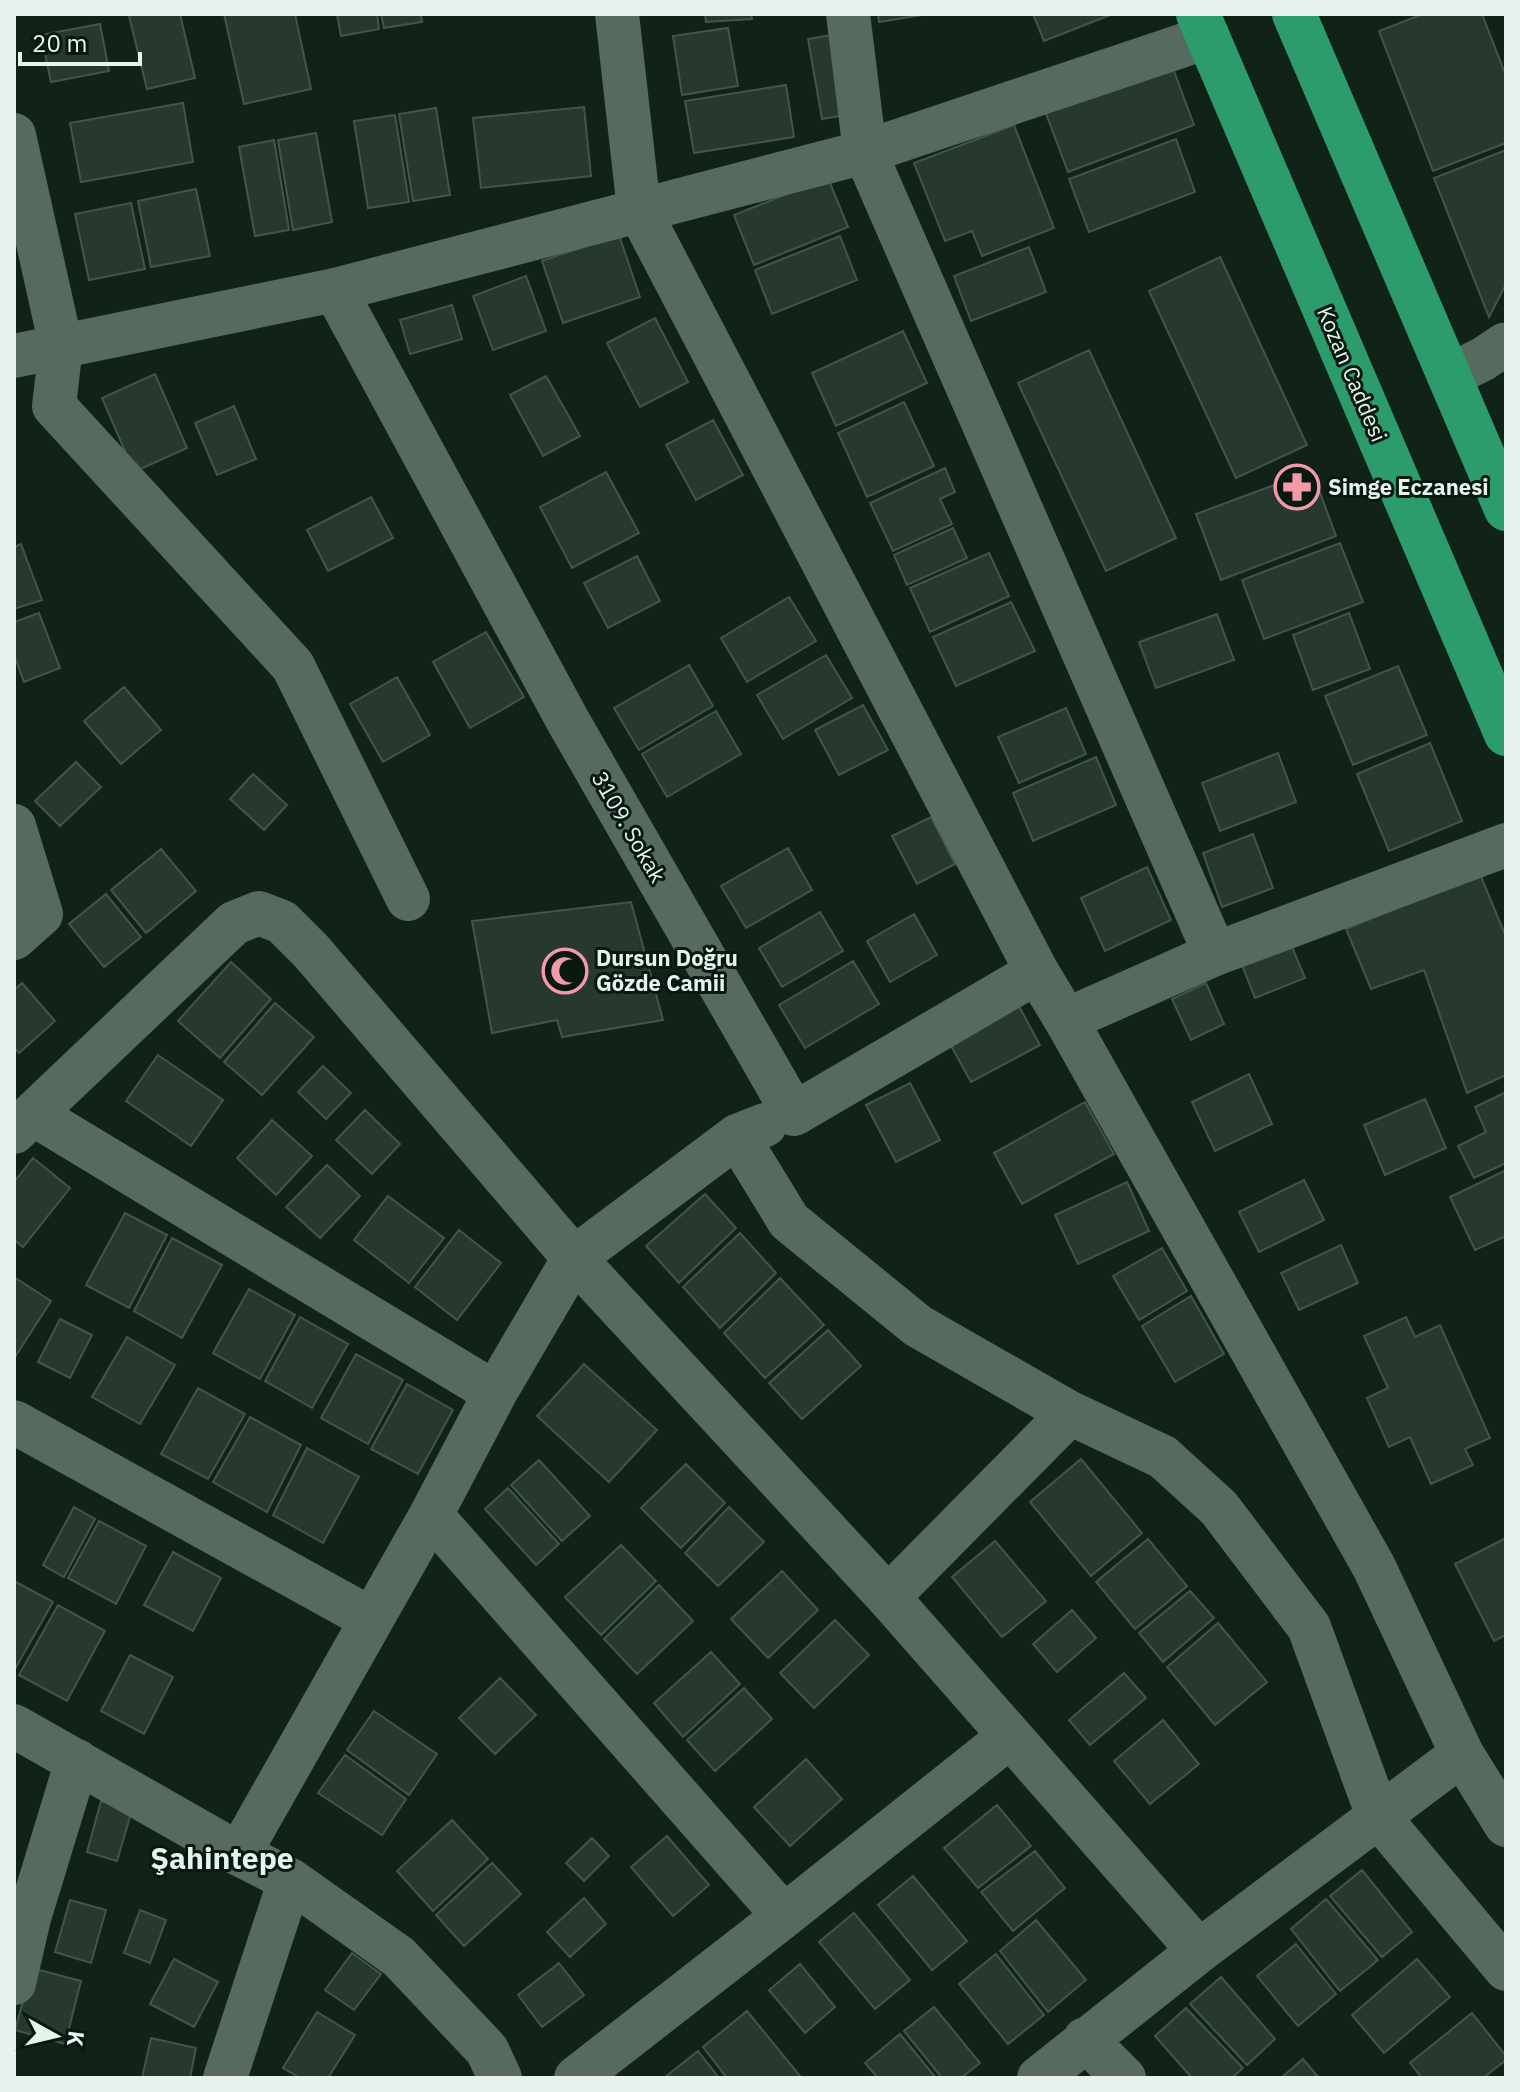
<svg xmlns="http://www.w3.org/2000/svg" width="1520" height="2092" font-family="'IBM Plex Sans',sans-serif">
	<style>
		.building { fill: #27392f; stroke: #42554b; stroke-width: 2 }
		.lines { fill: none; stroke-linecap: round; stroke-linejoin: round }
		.minor { stroke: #566a5f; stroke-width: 44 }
		.highway { stroke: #2c9c6d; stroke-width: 44 }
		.labels { text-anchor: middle; stroke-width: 6; stroke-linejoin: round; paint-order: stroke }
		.street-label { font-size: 22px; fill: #e8f3ed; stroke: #071910 }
		.poi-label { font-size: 22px; font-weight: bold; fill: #e8f3ed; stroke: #071910; text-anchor: start }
		.district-label { font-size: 30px; font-weight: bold; fill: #e8f3ed; stroke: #071910 }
	</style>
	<rect width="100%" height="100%" fill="#112219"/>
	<path class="building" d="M137,14H180L195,78L147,89L129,16Z
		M224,14H295L311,89L244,104Z
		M337,14H377L379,29L341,36Z
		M381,14H421L422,22L384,28Z
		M705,14H751L752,19L706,22Z
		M878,14H928L879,22Z
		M1033,14H1113L1044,41Z
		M1423,14H1482L1506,76V143L1433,171L1379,31Z
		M100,24L109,71L51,82L41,35Z
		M728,28L738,86L682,95L673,36Z
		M843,33L857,113L822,119L808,39Z
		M1171,63L1194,125L1068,172L1045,111Z
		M786,85L794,137L694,153L685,101Z
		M183,103L193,162L81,182L70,123Z
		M584,107L591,176L481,188L473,118Z
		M436,108L450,195L413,201L399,114Z
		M395,115L409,202L368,208L354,121Z
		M1014,125L1054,228L982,256L972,231L945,241L914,163Z
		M316,133L332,222L293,230L278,140Z
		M1176,139L1195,192L1089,232L1069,179Z
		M274,140L289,230L255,236L239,147Z
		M1506,150V284L1489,317L1434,178Z
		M828,178L848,227L754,265L734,215Z
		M196,189L210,256L151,267L138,201Z
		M131,203L145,269L89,280L75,214Z
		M619,235L640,297L563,323L542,261Z
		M840,236L857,280L772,314L755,270Z
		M1029,247L1046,292L971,321L954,276Z
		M1220,257L1307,445L1236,478L1149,291Z
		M526,276L546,331L493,350L473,296Z
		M452,305L462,339L410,354L400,320Z
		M655,318L688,382L640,407L607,343Z
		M903,331L927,383L836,426L812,373Z
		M1089,350L1176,538L1106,571L1018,383Z
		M155,374L187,448L134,472L102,398Z
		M546,376L580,436L543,456L510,395Z
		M904,402L934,466L867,497L838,433Z
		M234,406L256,459L217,475L195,423Z
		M713,420L743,475L696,500L666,445Z
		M945,468L955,492L940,499L952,524L893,551L870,503Z
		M1312,471L1336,536L1221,580L1196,514Z
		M606,472L639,533L572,568L540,507Z
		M371,497L393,538L328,571L307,530Z
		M953,528L967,558L907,585L894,555Z
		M1340,543L1363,602L1264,639L1242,580Z
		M21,544L42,600L14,609V547Z
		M989,553L1009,596L930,632L910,588Z
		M637,556L660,601L608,628L584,583Z
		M789,597L816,641L747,682L721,638Z
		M1011,602L1035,651L956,686L933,637Z
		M39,613L60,668L24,682L14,655V622Z
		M1349,613L1370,669L1313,690L1293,635Z
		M1217,614L1234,660L1156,688L1139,642Z
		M486,632L524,697L470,728L433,662Z
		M826,655L852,698L783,739L757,695Z
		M689,665L713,706L639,750L614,708Z
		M1398,666L1427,735L1353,765L1325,696Z
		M397,677L430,735L383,762L350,704Z
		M124,687L161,730L121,764L84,721Z
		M863,705L888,750L839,775L815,730Z
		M1066,708L1086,754L1019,783L998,737Z
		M716,711L741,754L667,797L642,754Z
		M1430,743L1462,821L1389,851L1357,774Z
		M1278,753L1296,802L1220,831L1202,783Z
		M1096,757L1116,805L1033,841L1013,793Z
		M76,762L101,787L60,826L35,801Z
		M253,774L287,805L264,830L230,799Z
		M931,817L955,864L917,884L892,836Z
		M1253,834L1273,888L1222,907L1203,853Z
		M788,848L812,890L746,928L721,886Z
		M161,849L196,891L146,933L111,890Z
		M1147,867L1171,920L1105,951L1081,898Z
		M1480,874L1506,937V1075L1467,1093L1424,970L1371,989L1346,929Z
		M106,894L141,937L104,967L69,924Z
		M631,902L663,1020L562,1037L557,1020L492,1033L472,921Z
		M820,912L843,951L782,987L759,948Z
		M914,914L937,955L890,982L867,941Z
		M1287,935L1305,978L1255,998L1238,955Z
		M853,961L879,1004L805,1048L779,1005Z
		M231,962L271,999L220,1058L178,1021Z
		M22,983L55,1021L19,1053L14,1047V990Z
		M1206,983L1224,1024L1191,1040L1172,999Z
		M1015,999L1040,1045L971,1082L946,1037Z
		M275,1003L314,1037L262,1095L224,1062Z
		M158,1055L223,1100L191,1146L126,1101Z
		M323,1066L351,1093L326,1119L298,1092Z
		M1249,1074L1272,1124L1215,1151L1192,1102Z
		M910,1083L940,1140L896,1162L866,1105Z
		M1506,1092V1163L1474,1178L1458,1146L1486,1132L1475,1107Z
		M1425,1099L1446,1148L1385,1175L1364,1125Z
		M1085,1102L1114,1154L1022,1204L994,1153Z
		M365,1110L400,1144L372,1174L336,1140Z
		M272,1120L312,1156L276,1195L237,1158Z
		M33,1158L70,1188L23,1247L14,1240V1182Z
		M327,1165L360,1196L320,1238L286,1207Z
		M1506,1170V1236L1475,1250L1450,1197Z
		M1304,1180L1324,1220L1259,1252L1239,1212Z
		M1127,1182L1149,1231L1078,1264L1055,1215Z
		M705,1194L736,1228L679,1283L646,1246Z
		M388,1196L444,1238L409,1283L354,1240Z
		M125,1213L167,1235L129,1308L86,1285Z
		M459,1230L501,1263L457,1320L415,1287Z
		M740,1233L776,1273L720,1328L683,1287Z
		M172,1238L222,1265L182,1338L134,1311Z
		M1341,1245L1358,1283L1299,1310L1281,1273Z
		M1162,1248L1187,1291L1139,1320L1113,1276Z
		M14,1277L51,1301L15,1357H14Z
		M780,1278L824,1325L765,1378L724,1333Z
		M249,1289L295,1315L260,1379L213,1353Z
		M1191,1296L1224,1354L1175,1382L1142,1326Z
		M300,1317L348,1344L312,1408L265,1381Z
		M1406,1317L1415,1337L1440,1325L1490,1438L1465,1449L1473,1465L1431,1484L1410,1437L1389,1447L1367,1398L1388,1388L1364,1336Z
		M60,1319L92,1335L70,1378L38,1362Z
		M828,1330L861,1366L802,1419L769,1383Z
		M127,1337L175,1365L140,1424L92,1397Z
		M356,1354L403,1380L368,1444L321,1418Z
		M584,1364L657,1430L609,1482L537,1416Z
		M407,1384L453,1410L418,1474L371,1449Z
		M198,1388L245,1414L208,1479L161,1454Z
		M250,1417L301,1445L267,1512L213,1482Z
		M307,1448L359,1477L323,1543L273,1515Z
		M1081,1459L1142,1533L1091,1576L1030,1502Z
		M539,1460L590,1516L562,1541L511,1485Z
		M686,1464L725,1503L681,1548L641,1508Z
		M508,1488L559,1544L536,1565L485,1509Z
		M74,1507L95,1519L64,1577L43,1565Z
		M729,1507L764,1542L718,1586L685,1553Z
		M99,1521L146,1546L116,1604L68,1578Z
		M1506,1538V1635L1494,1641L1455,1564Z
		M1148,1539L1187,1586L1135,1629L1096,1582Z
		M995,1541L1046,1601L1002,1637L952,1577Z
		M621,1545L656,1581L601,1635L565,1597Z
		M173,1552L221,1578L193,1631L144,1605Z
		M782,1571L818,1610L768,1658L731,1619Z
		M14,1581L53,1602L14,1671Z
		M659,1585L693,1621L637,1674L604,1639Z
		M1190,1591L1214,1618L1163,1662L1139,1633Z
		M58,1605L105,1631L67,1701L19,1675Z
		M1072,1610L1096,1638L1057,1672L1033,1644Z
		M835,1620L869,1655L814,1708L780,1673Z
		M1218,1623L1267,1682L1215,1725L1167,1667Z
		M711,1652L740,1684L683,1737L654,1703Z
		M130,1655L173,1677L144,1734L101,1711Z
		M1124,1673L1146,1698L1090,1745L1069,1720Z
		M500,1678L536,1715L495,1754L459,1718Z
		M744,1688L772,1719L715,1771L687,1740Z
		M374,1711L437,1754L409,1795L347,1750Z
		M1163,1720L1199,1764L1150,1804L1114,1761Z
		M345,1755L406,1799L382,1835L318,1793Z
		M806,1759L842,1799L790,1846L754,1807Z
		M101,1801L132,1810L117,1861L87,1852Z
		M997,1805L1031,1846L978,1888L944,1848Z
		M452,1820L488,1859L433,1911L397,1871Z
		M667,1836L709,1885L673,1916L631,1867Z
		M592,1838L609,1856L584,1881L566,1863Z
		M1035,1851L1065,1888L1013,1931L981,1892Z
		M492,1863L521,1894L464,1946L436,1915Z
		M1362,1870L1412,1932L1382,1957L1330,1896Z
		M913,1876L967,1941L932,1970L878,1905Z
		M584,1898L606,1924L570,1957L547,1932Z
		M1326,1899L1378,1960L1340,1991L1291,1929Z
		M70,1900L106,1910L91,1963L55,1952Z
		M140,1910L166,1920L150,1963L124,1953Z
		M854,1913L910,1980L875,2009L819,1942Z
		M1036,1920L1086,1980L1048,2012L1000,1951Z
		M1296,1944L1336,1994L1298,2026L1257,1976Z
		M352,1953L381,1974L354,2010L325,1990Z
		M996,1954L1044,2015L1008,2044L959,1984Z
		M174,1959L218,1982L194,2027L150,2004Z
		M1417,1959L1450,1997L1384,2053L1352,2015Z
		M559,1963L584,1995L542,2027L518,1995Z
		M800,1964L835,2007L805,2033L769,1990Z
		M32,1968L81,1981L65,2044L15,2030Z
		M1221,1977L1275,2039L1247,2065L1190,2004Z
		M934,2007L980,2063L961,2078H942L904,2031Z
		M1186,2008L1243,2068L1232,2078H1192L1155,2036Z
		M747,2011L800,2076L798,2078H727L703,2047Z
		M317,2012L355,2035L328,2078H300L283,2068Z
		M1472,2013L1506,2056V2060L1483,2078H1422L1410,2063Z
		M900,2034L936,2078H878L865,2063Z
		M151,2038L196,2048L190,2078H142Z
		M698,2051L719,2078H664Z
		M1303,2059L1319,2078H1281Z"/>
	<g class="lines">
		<path class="minor" d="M617,14L639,210L1037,972L1066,1020L1374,1567L1462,1754L1506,1825
			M848,14L865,152L1215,954
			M14,135L61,346L54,406L293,666L408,899
			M335,290L568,721L794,1114L1037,972
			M14,356L335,290L865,152L1208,37
			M1449,376L1483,359L1504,345L1506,346
			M14,826L41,914L14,938
			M1066,1020L1215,954L1506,845
			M33,1114L495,1393
			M14,1132L234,923L259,913L282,922L311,951L574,1258L888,1597L1199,1951
			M737,1136L789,1221L918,1326L1070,1413L1163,1457L1219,1508L1309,1627L1378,1816L1506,1969
			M14,1422L371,1619
			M431,1515L784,1916
			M888,1597L1070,1413
			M14,1726L239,1854L290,1880L399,1957L487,2050L500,2078
			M239,1854L431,1515L495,1393L574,1258L737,1136L765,1125
			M14,1983L29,1918L77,1761
			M1085,2039L1124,2078
			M225,2078L290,1880
			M576,2078L784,1916L1009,1737
			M1039,2078L1199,1951L1462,1754"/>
		<path class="highway" d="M1198,14L1506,734
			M1294,14L1506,509"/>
	</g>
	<defs>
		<g id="pharmacy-ring" transform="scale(2.3)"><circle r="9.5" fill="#071910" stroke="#f39aa8" stroke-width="1.5"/><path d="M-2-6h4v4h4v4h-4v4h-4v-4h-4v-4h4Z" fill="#f39aa8"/></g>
		<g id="mosque-ring" transform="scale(2.3)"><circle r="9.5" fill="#071910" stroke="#f39aa8" stroke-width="1.5"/><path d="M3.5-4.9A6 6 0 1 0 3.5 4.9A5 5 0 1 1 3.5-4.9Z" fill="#f39aa8"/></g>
	</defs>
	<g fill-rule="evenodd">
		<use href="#pharmacy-ring" x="1297" y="487"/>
		<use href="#mosque-ring" x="565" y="971"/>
	</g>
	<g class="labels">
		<g class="street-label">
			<text transform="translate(1352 374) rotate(67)" y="8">Kozan Caddesi</text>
			<text transform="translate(629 827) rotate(60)" y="8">3109. Sokak</text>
		</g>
		<g class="poi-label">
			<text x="1328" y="495">Simge Eczanesi</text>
			<text x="596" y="966">Dursun Doğru<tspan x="596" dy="25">Gözde Camii</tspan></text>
		</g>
		<g class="district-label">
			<text x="222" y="1869">Şahintepe</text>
		</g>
	</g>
	<rect width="1520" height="2092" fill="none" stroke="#e8f3ed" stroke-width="32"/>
	<g transform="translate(56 2036) rotate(98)" stroke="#071910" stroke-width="6" paint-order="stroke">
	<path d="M0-6L14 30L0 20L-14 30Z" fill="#e8f3ed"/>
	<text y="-12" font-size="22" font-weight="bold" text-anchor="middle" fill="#e8f3ed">K</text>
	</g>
	<path d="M20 52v12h120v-12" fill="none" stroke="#e8f3ed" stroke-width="4"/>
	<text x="32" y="52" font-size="24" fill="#e8f3ed" stroke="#071910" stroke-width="6" paint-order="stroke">20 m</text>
</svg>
